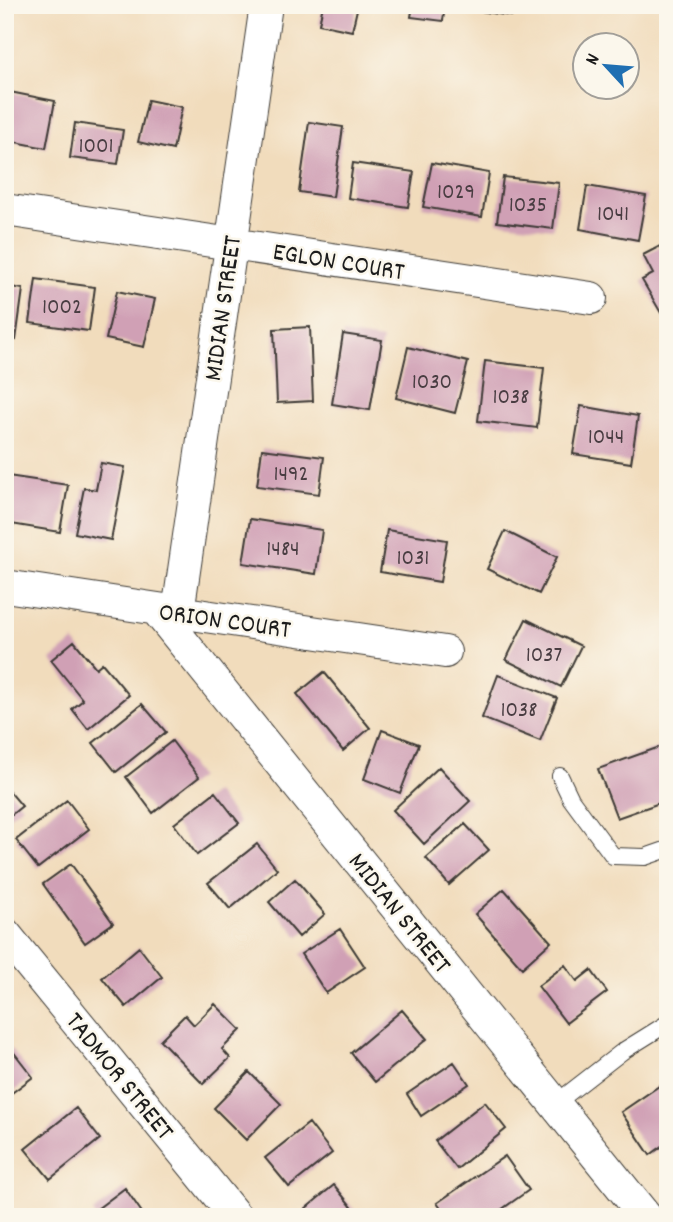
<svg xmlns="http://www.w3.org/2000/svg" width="673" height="1222" font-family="Dekko,sans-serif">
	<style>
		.building { fill: #d0a0b5 }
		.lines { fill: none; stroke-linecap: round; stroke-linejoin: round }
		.lane-casing { stroke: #3c3934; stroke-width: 18 }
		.street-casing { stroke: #3c3934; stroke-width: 34 }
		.lane { stroke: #fff; stroke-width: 16 }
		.street { stroke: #fff; stroke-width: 32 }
		.labels { text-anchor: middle; stroke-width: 5; stroke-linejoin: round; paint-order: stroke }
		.number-label { font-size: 23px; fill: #493d42 }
		.street-label { font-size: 26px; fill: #1c1c1c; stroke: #fbf7ec }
	</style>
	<rect width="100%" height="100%" fill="#fbf7ec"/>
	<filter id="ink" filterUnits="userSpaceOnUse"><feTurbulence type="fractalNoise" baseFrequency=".0143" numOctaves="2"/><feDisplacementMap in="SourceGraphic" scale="14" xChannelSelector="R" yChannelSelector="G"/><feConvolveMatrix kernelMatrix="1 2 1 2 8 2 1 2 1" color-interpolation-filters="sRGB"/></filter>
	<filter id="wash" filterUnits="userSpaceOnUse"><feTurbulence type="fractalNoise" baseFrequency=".00686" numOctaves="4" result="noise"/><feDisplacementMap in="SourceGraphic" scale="28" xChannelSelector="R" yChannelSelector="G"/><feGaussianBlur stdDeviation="1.57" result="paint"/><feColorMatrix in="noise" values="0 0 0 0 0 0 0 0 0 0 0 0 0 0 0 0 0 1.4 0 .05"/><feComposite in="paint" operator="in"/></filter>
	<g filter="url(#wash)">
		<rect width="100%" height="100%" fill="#f1dcbc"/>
		<g id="blocks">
			<path class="building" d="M323,5H358L352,31L319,24Z
				M413,5H445L443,21L411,17Z
				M468,5H514L512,16L467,9Z
				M5,91L55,101L46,148L5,140Z
				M148,100L182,107L173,150L138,142Z
				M309,122L343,127L333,197L299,192Z
				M75,123L123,130L118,164L70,158Z
				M353,163L414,172L408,207L348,198Z
				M432,163L489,173L482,217L423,207Z
				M503,177L559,183L553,229L497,222Z
				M587,186L646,196L638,240L580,229Z
				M668,242V309L661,313L642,280L653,274L643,255Z
				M36,279L95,287L89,331L30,323Z
				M5,286L23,289L16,340L5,338Z
				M117,291L155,299L144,347L106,339Z
				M310,327L313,401L277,403L274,329Z
				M343,334L382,340L370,410L332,404Z
				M408,347L468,362L455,413L396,398Z
				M485,361L544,368L537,428L478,421Z
				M581,406L638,416L631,463L573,454Z
				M262,449L324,457L319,494L257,486Z
				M101,463L125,467L111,540L75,533L84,488L96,490Z
				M8,476L68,485L60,532L5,523Z
				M250,519L322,530L316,574L243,563Z
				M387,530L447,540L440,582L380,572Z
				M505,531L557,557L539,594L487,569Z
				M526,619L581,646L561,687L506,660Z
				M74,641L96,668L102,663L129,695L88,729L72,709L83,700L51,660Z
				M324,672L370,728L343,751L297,694Z
				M498,675L557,698L540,741L482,718Z
				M142,704L166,732L116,772L93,743Z
				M382,730L419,744L400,793L364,779Z
				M172,741L199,777L153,813L126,777Z
				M668,744V800L617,818L598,769Z
				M439,767L470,801L424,844L393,810Z
				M5,786L22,806L5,820Z
				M215,792L239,823L197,855L174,824Z
				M67,800L89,829L38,868L16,840Z
				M465,824L489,850L449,885L426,858Z
				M257,844L277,869L230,909L208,883Z
				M71,864L113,923L85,943L43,884Z
				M295,879L325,914L299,937L269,902Z
				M504,889L551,942L522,968L475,914Z
				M340,929L365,967L326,993L301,954Z
				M139,947L162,977L126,1007L102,978Z
				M565,965L577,981L591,970L607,992L566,1023L538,986Z
				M215,1004L241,1030L222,1049L230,1058L203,1084L160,1040L185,1015L194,1025Z
				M402,1010L427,1039L375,1082L351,1053Z
				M5,1041L33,1077L5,1098Z
				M454,1062L469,1084L421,1116L407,1094Z
				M249,1072L281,1104L246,1140L214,1108Z
				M668,1080V1142L650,1155L621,1112Z
				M485,1102L506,1129L457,1169L435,1141Z
				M76,1108L100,1139L50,1179L25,1149Z
				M309,1123L332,1153L289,1187L265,1158Z
				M505,1156L529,1190L491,1217H447L437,1203Z
				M334,1185L360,1217H312L305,1209Z
				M125,1188L145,1217H96L93,1212Z"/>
		</g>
	</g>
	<g filter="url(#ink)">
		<use href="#blocks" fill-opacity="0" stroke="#3c3934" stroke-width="2"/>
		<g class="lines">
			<g class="lane-casing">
				<path id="lane" d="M560,776L571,799L613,856L645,857L668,849
					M556,1103L623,1051L668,1023"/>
			</g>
			<g class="street-casing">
				<path id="street" d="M5,210L591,298
					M5,586L445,652
					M156,609L646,1217
					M178,612L266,5
					M5,934L236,1217"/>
			</g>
			<use href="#lane" class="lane"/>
			<use href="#street" class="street"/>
		</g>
	</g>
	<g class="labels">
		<g class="number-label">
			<text x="96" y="152">1001</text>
			<text x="456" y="198">1029</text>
			<text x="528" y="211">1035</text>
			<text x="613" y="220">1041</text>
			<text x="62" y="313">1002</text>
			<text x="432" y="388">1030</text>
			<text x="511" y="403">1038</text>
			<text x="606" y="443">1044</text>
			<text x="291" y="480">1492</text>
			<text x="283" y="555">1484</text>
			<text x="413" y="564">1031</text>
			<text x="544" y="661">1037</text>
			<text x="519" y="716">1038</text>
		</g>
		<g class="street-label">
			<text transform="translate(339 260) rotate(9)" y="9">EGLON COURT</text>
			<text transform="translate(221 308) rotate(-82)" y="9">MIDIAN STREET</text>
			<text transform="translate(225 619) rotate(8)" y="9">ORION COURT</text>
			<text transform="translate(401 912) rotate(51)" y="9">MIDIAN STREET</text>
			<text transform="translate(121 1075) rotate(51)" y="9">TADMOR STREET</text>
		</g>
	</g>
	<rect width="673" height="1222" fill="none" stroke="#fbf7ec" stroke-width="28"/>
	<g transform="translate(606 66) rotate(296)"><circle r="33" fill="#fbf7ec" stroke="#a29f99" stroke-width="2"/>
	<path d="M0-5L12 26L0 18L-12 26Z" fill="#1f6fb2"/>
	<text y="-10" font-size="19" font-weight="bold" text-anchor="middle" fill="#1c1c1c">N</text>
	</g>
</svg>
